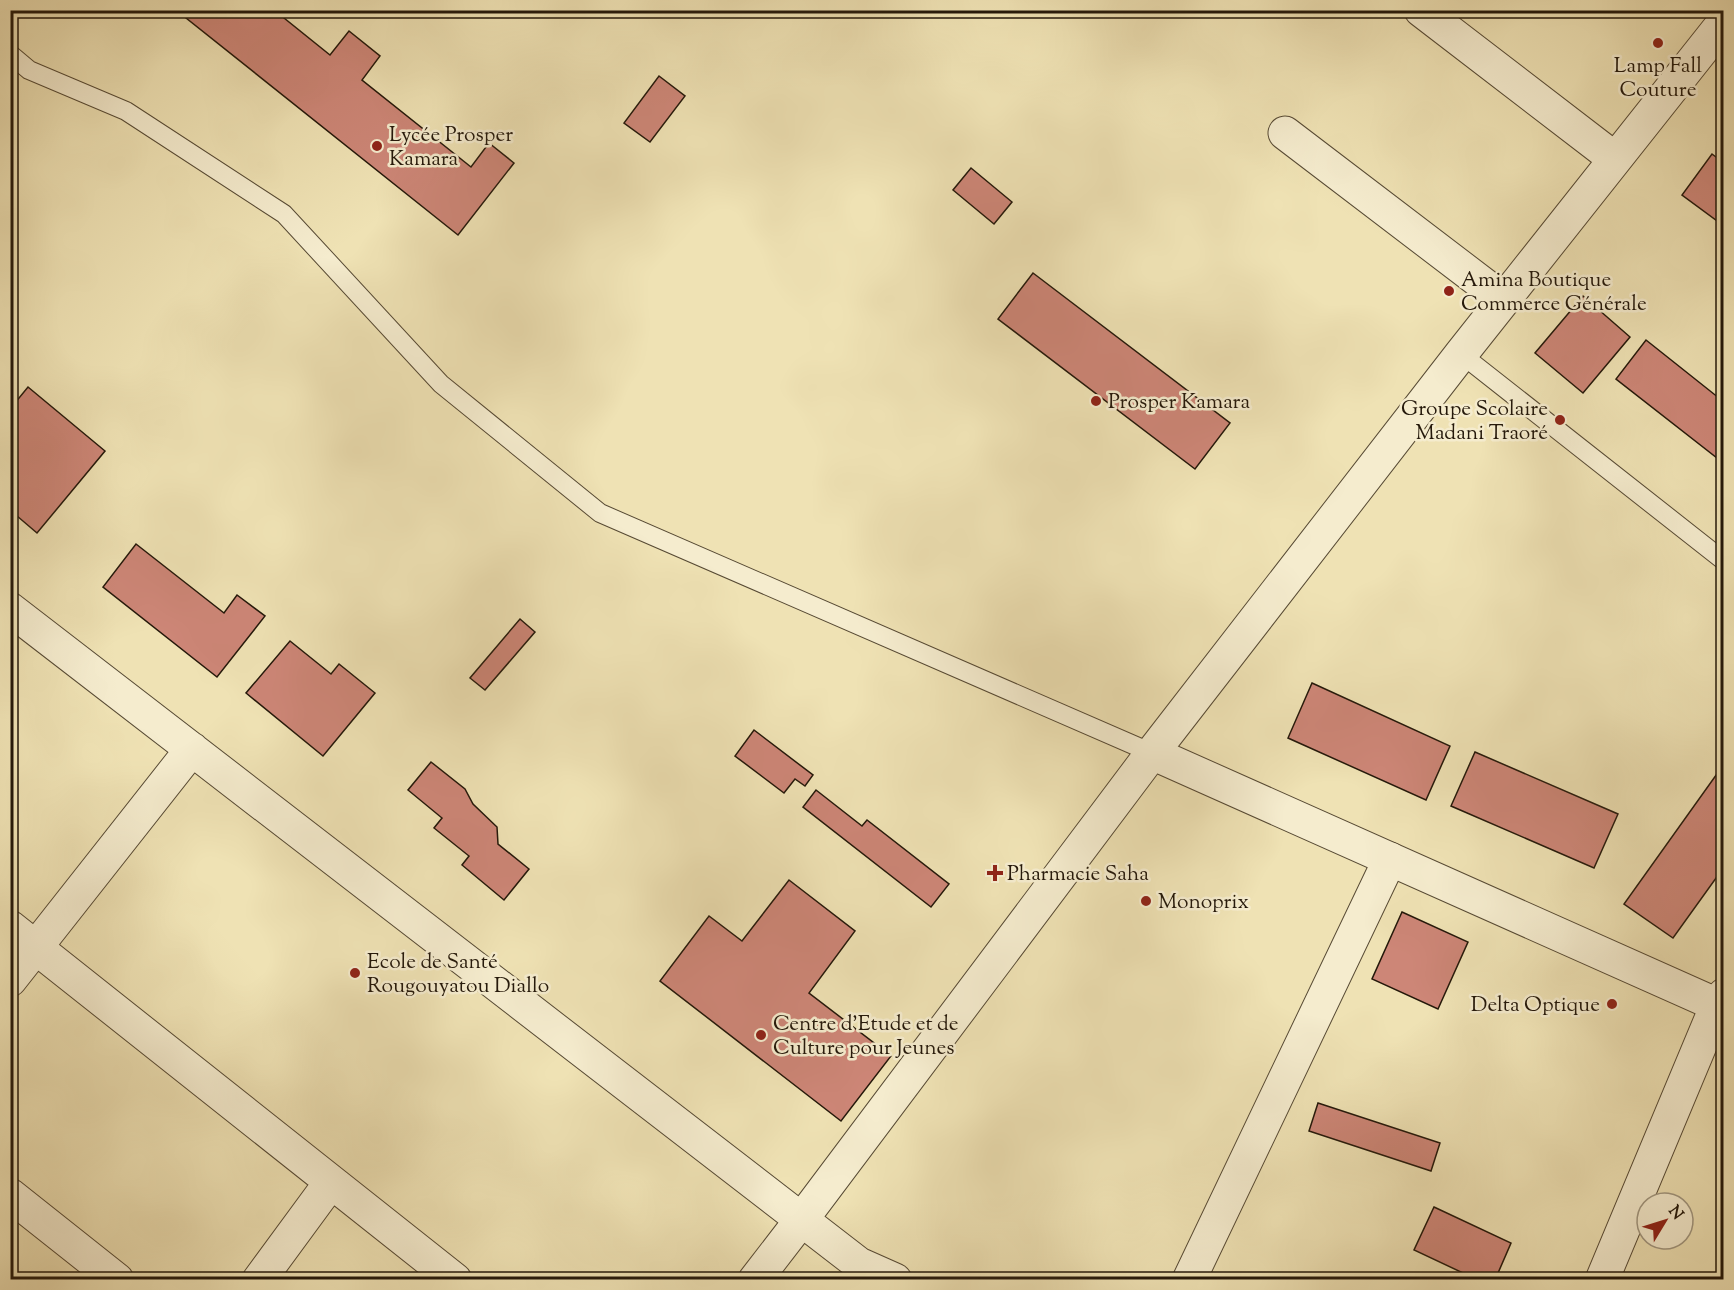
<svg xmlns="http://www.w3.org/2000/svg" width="1734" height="1290" font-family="'Sorts Mill Goudy',serif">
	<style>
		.building { fill: #cd8677; stroke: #24180a; stroke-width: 1.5 }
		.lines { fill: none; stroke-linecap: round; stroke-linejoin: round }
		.service-casing { stroke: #574a34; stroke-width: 20 }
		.minor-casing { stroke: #574a34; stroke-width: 35 }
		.tertiary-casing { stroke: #574a34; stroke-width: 35 }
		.service { stroke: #f5ecce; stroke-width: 18 }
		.minor { stroke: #f5ecce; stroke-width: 33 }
		.tertiary { stroke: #f5ecce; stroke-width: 33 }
		.poi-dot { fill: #8f2418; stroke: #f5ecce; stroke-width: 2 }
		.labels { text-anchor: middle; stroke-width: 5; stroke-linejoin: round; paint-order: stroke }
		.poi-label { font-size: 21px; fill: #24180a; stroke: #f5ecce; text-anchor: start }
	</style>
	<rect width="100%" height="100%" fill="#efe2b4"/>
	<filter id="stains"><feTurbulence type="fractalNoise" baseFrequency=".00333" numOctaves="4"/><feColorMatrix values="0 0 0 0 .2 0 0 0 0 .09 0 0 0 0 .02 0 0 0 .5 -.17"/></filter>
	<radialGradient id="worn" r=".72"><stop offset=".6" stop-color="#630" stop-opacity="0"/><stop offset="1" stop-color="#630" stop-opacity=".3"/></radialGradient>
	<path class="building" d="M176,10H274L330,55L349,31L380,56L362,80L471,167L489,143L514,163L458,235Z
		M659,76L685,96L650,142L624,123Z
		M1712,154L1724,163V226L1682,195Z
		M971,168L1012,202L994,224L953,190Z
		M1033,273L1230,423L1195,469L998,319Z
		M1583,296L1630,337L1583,393L1535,353Z
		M1646,340L1724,402V450L1717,458L1616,379Z
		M28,387L105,451L37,533L10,510V409Z
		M136,544L224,613L237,595L265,616L217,677L103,587Z
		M520,619L535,632L485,690L470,678Z
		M290,641L331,674L339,664L375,693L323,756L246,693Z
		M1312,683L1450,746L1426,800L1288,738Z
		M754,730L813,775L805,786L795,779L784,793L735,756Z
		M1475,752L1618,814L1594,868L1451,806Z
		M431,762L465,789L473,804L497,827L498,844L529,869L504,900L462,865L469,856L434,828L442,818L408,790Z
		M1724,764V867L1673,938L1624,904Z
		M816,790L862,826L867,820L949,884L931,907L803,807Z
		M789,880L855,931L809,993L891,1056L841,1121L660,981L709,916L742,941Z
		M1402,912L1468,942L1438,1009L1372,979Z
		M1318,1103L1440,1143L1431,1171L1309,1131Z
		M1434,1207L1511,1243L1495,1280H1478L1414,1250Z"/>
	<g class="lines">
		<g class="service-casing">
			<path id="service" d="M10,54L29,70L126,111L284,214L441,384L600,513L1152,753
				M1461,354L1724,561"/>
		</g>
		<g class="minor-casing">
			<path id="minor" d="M1421,10L1615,159
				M1285,133L1504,300
				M10,609L859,1264L895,1280
				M1152,753L1461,354L1724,22
				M10,927L455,1280
				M10,980L192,749
				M10,1195L117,1280
				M259,1280L331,1182
				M1189,1280L1390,859
				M1602,1280L1717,1005L1724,995"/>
		</g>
		<g class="tertiary-casing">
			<path id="tertiary" d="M755,1280L802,1219L1152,753L1724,1008"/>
		</g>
		<use href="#service" class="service"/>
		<use href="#minor" class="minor"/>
		<use href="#tertiary" class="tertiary"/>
	</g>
	<g class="poi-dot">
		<circle cx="1658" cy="43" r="6"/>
		<circle cx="377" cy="146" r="6"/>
		<circle cx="1449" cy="291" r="6"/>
		<circle cx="1096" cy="401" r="6"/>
		<circle cx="1560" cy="420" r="6"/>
		<path d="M992 864h6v6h6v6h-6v6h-6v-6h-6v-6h6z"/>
		<circle cx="1146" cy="901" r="6"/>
		<circle cx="355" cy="973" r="6"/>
		<circle cx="1612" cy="1004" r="6"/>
		<circle cx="761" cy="1035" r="6"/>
	</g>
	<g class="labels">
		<g class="poi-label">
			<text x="1658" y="72" text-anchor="middle">Lamp Fall<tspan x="1658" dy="24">Couture</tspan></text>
			<text x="389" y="141">Lycée Prosper<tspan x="389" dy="24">Kamara</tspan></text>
			<text x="1461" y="286">Amina Boutique<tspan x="1461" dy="24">Commerce Générale</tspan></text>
			<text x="1108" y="408">Prosper Kamara</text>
			<text x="1548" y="415" text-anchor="end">Groupe Scolaire<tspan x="1548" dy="24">Madani Traoré</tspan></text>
			<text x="1007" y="880">Pharmacie Saha</text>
			<text x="1158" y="908">Monoprix</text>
			<text x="367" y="968">Ecole de Santé<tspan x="367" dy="24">Rougouyatou Diallo</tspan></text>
			<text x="1600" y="1011" text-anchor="end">Delta Optique</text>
			<text x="773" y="1030">Centre d'Etude et de<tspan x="773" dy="24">Culture pour Jeunes</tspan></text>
		</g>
	</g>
	<rect width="1734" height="1290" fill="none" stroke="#efe2b4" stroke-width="36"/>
	<rect x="12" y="12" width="1710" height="1266" fill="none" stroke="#24180a" stroke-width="3"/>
	<rect x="18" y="18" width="1698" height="1254" fill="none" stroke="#24180a" stroke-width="1.5"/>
	<g transform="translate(1665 1221) rotate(52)"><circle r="28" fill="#f5ecce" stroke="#a19780" stroke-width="1.5"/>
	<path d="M0-4.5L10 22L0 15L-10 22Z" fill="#8f2418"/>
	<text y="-9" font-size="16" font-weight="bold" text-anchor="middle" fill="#24180a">N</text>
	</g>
	<rect width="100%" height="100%" filter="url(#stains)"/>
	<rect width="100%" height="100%" fill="url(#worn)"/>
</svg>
